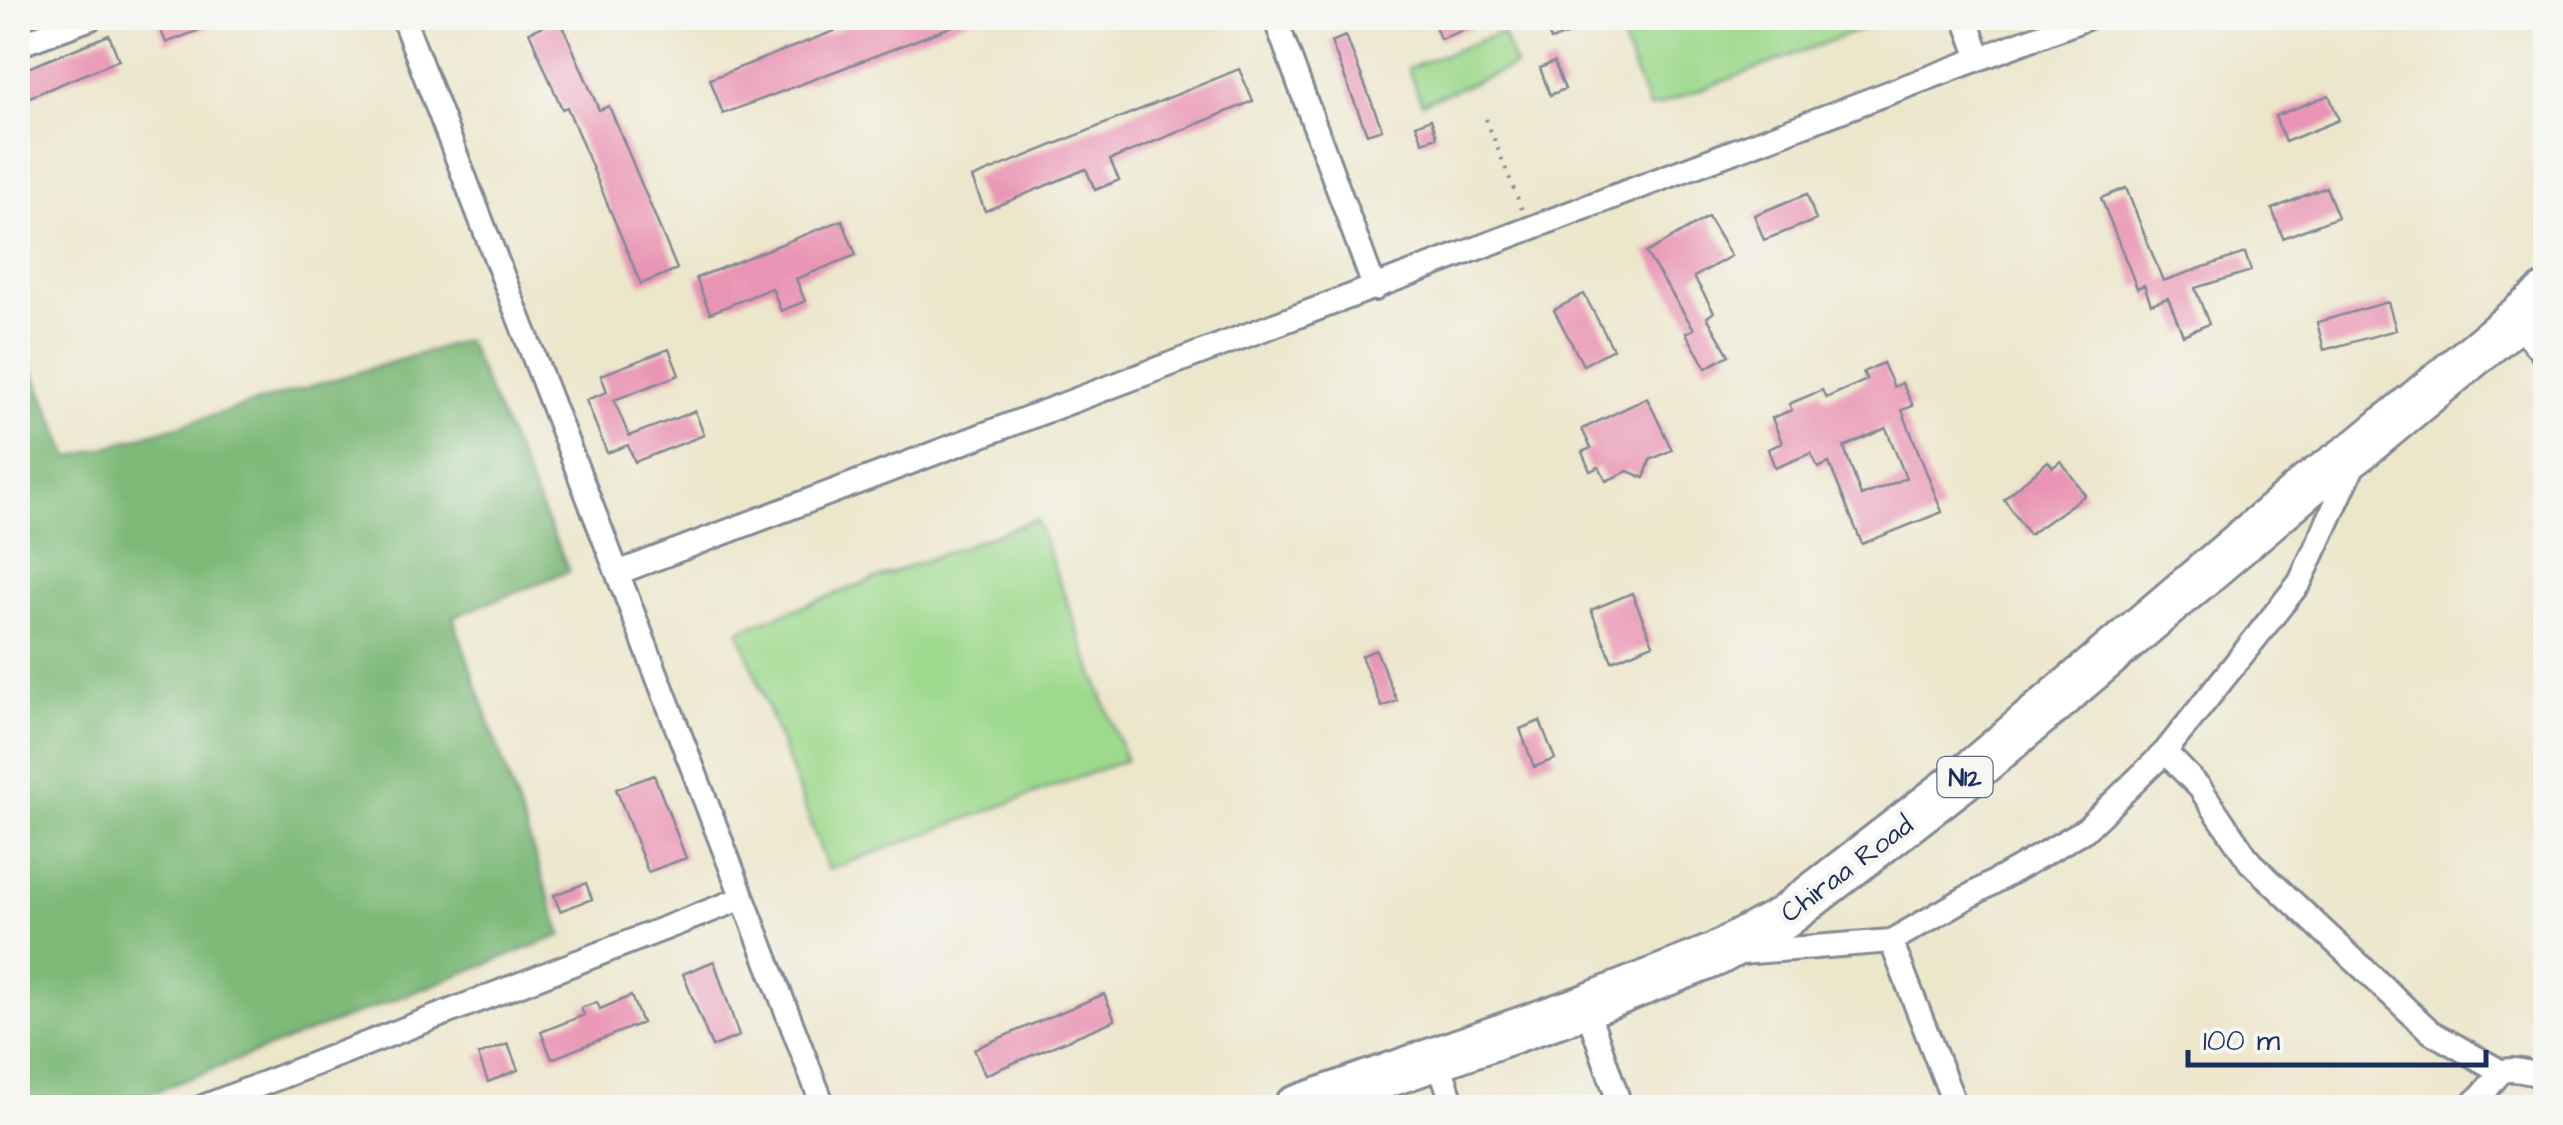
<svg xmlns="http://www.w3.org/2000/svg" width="2563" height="1125" font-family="'Architects Daughter',sans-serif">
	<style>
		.green { fill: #9ed98d; stroke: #5c8476; stroke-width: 2.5 }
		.forest { fill: #7eb978; stroke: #4c746b; stroke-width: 2.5 }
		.building { fill: #e994b4; fill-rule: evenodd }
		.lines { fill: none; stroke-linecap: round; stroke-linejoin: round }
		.street-casing { stroke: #848a94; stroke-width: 28 }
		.highway-casing { stroke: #848a94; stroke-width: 48 }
		.path { stroke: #848a94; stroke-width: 4; stroke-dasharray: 2.5 8; stroke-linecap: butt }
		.street { stroke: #fff; stroke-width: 22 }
		.highway { stroke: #fff; stroke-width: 42 }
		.labels { text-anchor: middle; stroke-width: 10; stroke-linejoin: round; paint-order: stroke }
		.shield { fill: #f6f6f2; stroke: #5d6b8a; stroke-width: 2.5 }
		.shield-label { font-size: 25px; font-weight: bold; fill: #1b2f5e }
		.street-label { font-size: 28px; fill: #1b2f5e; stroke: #f6f6f2 }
	</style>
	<rect width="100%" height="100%" fill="#f6f6f2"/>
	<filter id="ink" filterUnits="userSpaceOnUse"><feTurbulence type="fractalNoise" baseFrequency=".01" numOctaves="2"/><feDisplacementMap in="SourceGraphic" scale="20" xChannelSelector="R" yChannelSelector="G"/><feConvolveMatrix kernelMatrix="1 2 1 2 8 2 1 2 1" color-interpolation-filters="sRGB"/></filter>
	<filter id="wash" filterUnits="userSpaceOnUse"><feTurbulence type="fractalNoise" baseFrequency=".0048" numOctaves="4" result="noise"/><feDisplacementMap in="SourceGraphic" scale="40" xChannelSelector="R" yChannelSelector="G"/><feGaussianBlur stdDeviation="2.25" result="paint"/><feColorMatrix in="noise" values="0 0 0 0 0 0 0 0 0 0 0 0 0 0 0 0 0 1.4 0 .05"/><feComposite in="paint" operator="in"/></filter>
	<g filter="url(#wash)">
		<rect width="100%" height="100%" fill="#ece6cb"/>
		<path class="green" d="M1614,18H1891L1649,109Z
			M1502,32L1515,66L1422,103L1408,68Z
			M1036,519L1126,760L828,870L739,630Z"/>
		<path class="forest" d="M18,335L70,458L466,340L569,571L453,617L562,935L115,1107H18Z"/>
		<g id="blocks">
			<path class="building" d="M156,18H228V19L166,43Z
				M868,18H974L723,114L710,79Z
				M1432,18H1493L1494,19L1440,39Z
				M1543,18H1564L1570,34L1551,40Z
				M560,19L599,110L609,106L677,269L641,284L567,107L562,109L529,32Z
				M109,35L119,60L18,102V72Z
				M1346,36L1382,129L1367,134L1331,42Z
				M1554,62L1565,89L1550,95L1540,68Z
				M1239,69L1253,101L1110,160L1119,180L1095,190L1086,169L985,211L972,178Z
				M2329,95L2339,120L2285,142L2275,116Z
				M1431,119L1437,137L1423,142L1416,125Z
				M2326,187L2338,217L2283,238L2272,209Z
				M2126,188L2163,281L2245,253L2251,271L2195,288L2209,324L2183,335L2168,298L2151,304L2144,285L2137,288L2101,198Z
				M1807,194L1816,220L1764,240L1754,215Z
				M1708,217L1731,256L1694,277L1714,312L1707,317L1729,355L1706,368L1686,333L1694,329L1646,253Z
				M842,220L856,255L796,279L805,301L781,311L772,288L710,313L696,278Z
				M1584,294L1613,349L1583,365L1554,310Z
				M2388,302L2396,330L2324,350L2317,322Z
				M669,349L679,375L614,400L629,436L695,411L704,435L635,462L628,445L607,453L586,400L607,392L601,375Z
				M1883,363L1894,387L1902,383L1913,406L1902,410L1942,512L1862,544L1829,463L1818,468L1811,453L1775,468L1768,449L1782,443L1772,418L1792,410L1789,404L1822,390L1826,398L1867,380L1863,372ZM1886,428L1906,478L1861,496L1844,447Z
				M1647,398L1672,450L1650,460L1644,478L1628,471L1606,481L1599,467L1590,471L1582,452L1591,448L1582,429Z
				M2048,461L2053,467L2061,461L2085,495L2029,535L2004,499Z
				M1632,593L1653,644L1612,661L1591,610Z
				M1376,650L1397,701L1382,707L1361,656Z
				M1540,721L1555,759L1534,767L1520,729Z
				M654,775L686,858L648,872L616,789Z
				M586,883L592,899L560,911L554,895Z
				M714,961L739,1036L712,1047L683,974Z
				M1104,994L1115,1020L985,1075L974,1049Z
				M631,996L642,1023L552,1059L541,1032L584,1015L581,1008L597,1002L600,1009Z
				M508,1044L518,1070L488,1082L478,1055Z"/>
		</g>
	</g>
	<g filter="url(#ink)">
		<use href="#blocks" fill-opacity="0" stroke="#848a94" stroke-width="2.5"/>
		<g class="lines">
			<g class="street-casing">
				<path id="street" d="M403,18L824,1108
					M1275,18L1375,289
					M1965,18L1980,58
					M18,45L91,18
					M2514,320L2546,357
					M620,572L2087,18
					M2165,752L2200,788L2250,862L2431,1032L2500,1071
					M1891,941L1956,1108
					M1740,953L1891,941L2085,830L2165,752L2300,582L2356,460
					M1586,1006L1621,1108
					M1438,1059L1454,1108
					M200,1108L743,898
					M2466,1108C2508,1080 2484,1058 2546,1077"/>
			</g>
			<g class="highway-casing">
				<path id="highway" d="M1295,1108L1586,1006L1715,955L1783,918L1963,779L2310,484L2361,448L2546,295"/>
			</g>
			<path class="path" d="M1486,119L1523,212"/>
			<use href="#street" class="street"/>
			<use href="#highway" class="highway"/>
		</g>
	</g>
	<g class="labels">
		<rect class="shield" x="1937.5" y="757" width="55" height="40" rx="8"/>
		<g class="shield-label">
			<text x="1965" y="786">N12</text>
		</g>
		<g class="street-label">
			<text transform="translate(1846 868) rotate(-37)" y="10">Chiraa Road</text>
		</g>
	</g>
	<rect width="2563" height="1125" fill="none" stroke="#f6f6f2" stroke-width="60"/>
	<path d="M2188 1050v15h298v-15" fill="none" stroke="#1b2f5e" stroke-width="5"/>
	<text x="2203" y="1050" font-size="30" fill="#1b2f5e" stroke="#f6f6f2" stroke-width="8" paint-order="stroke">100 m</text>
</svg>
